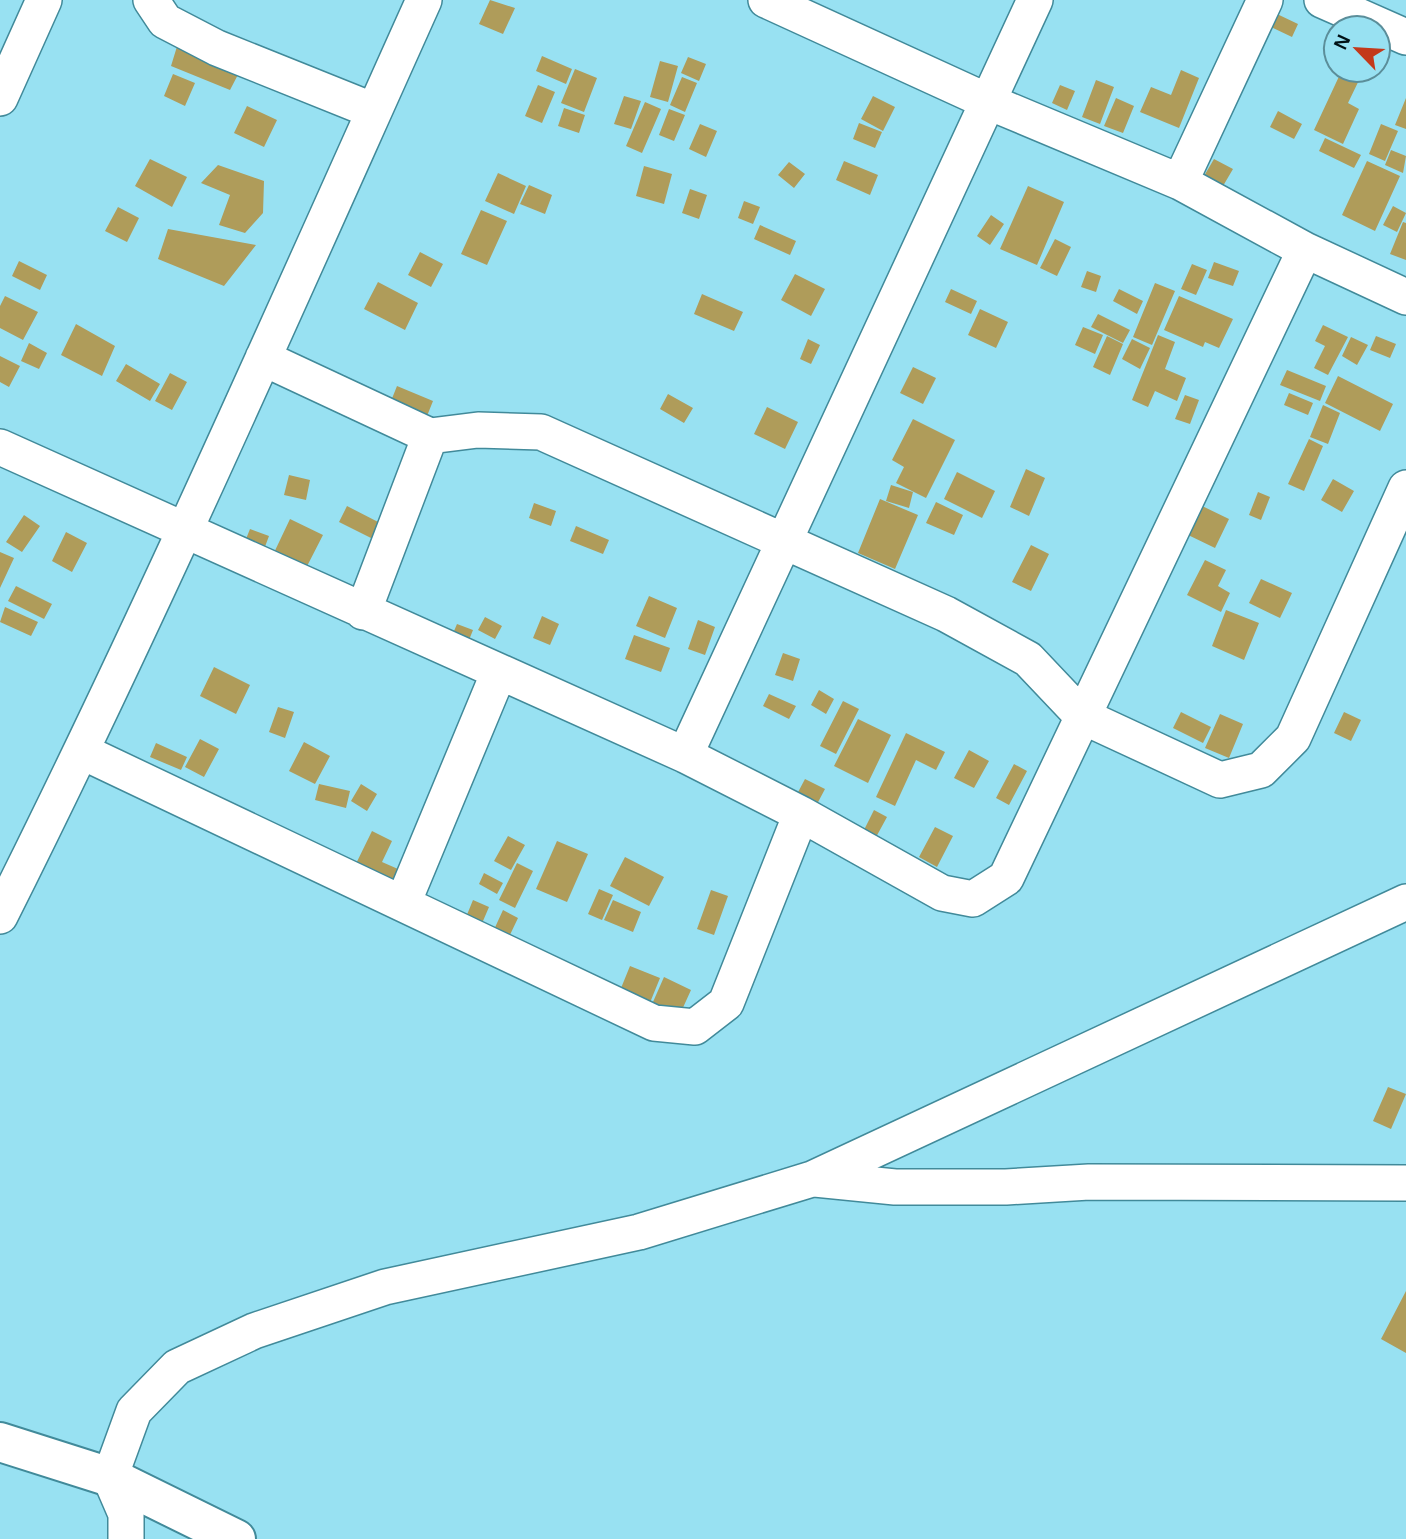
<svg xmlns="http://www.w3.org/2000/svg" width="1406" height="1539" font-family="Helvetica,sans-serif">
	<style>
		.building { fill: #af9c5a }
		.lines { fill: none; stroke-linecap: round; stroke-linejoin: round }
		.street-casing { stroke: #418a9a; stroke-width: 38 }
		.secondary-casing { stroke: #418a9a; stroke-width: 42 }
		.street { stroke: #fff; stroke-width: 35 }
		.secondary { stroke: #fff; stroke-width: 38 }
	</style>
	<rect width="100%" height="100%" fill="#98e1f2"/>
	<path class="building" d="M490,0L515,8L503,34L479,24Z
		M1277,14L1298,24L1292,37L1271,27Z
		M179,40L243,65L230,90L171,66Z
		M542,56L572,69L566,84L536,71Z
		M688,57L706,64L699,81L681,73Z
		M660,61L678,66L668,102L650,97Z
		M575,69L597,78L584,112L561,103Z
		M1181,70L1199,78L1179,128L1140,112L1151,87L1171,95Z
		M1342,70L1361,76L1348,103L1359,109L1343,144L1314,130Z
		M173,74L195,83L185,106L164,96Z
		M682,77L697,83L685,112L670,105Z
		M1096,80L1114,87L1100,124L1082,117Z
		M538,85L555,92L542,123L525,116Z
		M1060,85L1075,91L1067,110L1052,103Z
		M624,96L641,101L631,129L614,124Z
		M873,96L895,107L883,131L861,119Z
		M1116,98L1134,106L1123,133L1104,126Z
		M1406,98V129L1395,125Z
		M645,102L661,109L642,153L626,146Z
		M247,106L277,120L264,147L234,133Z
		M564,108L585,115L579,133L558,126Z
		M669,109L685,115L674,141L659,135Z
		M1278,111L1302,124L1294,139L1270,127Z
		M859,123L882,132L875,148L853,139Z
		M700,124L717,131L706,157L689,149Z
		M1381,124L1398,131L1385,161L1369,154Z
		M1325,138L1361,155L1354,168L1319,151Z
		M1391,150L1406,156L1403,173L1385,165Z
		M150,159L187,177L172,207L135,186Z
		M1214,159L1233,169L1223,186L1204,176Z
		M844,161L878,175L870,195L836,180Z
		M1367,161L1400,176L1375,231L1342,215Z
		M789,162L805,174L794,188L778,175Z
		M218,165L264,181L263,213L245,233L219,225L230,195L201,183Z
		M644,166L672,174L664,204L636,196Z
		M498,173L526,186L514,214L485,201Z
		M529,185L552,195L545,214L520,204Z
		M1028,186L1064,202L1037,265L1000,249Z
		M690,189L707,195L699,219L682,213Z
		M744,201L760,207L753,224L738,218Z
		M1393,206L1406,213L1397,232L1383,225Z
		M118,207L139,218L127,242L105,231Z
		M481,210L507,221L487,265L461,254Z
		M991,215L1004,224L990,245L977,236Z
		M1403,222L1406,223V260L1390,254Z
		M760,225L796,241L790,255L754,239Z
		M168,229L256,245L224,286L158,259Z
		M1055,239L1071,247L1057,276L1040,268Z
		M420,252L443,264L431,287L408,275Z
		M19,261L47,275L40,290L12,276Z
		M1214,262L1239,271L1233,286L1208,278Z
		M1192,264L1207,270L1196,295L1181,289Z
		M1087,271L1101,276L1096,292L1081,287Z
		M795,274L825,289L811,316L781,300Z
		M378,282L418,303L405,330L364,309Z
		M1155,283L1175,291L1152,345L1133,337Z
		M951,289L977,301L971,314L945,302Z
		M1119,289L1143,301L1137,314L1113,301Z
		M702,294L743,312L734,331L694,314Z
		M5,296L38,312L23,340L0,328V306Z
		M1179,296L1233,319L1219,348L1205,342L1203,347L1164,330Z
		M980,309L1008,322L996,348L968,335Z
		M1098,314L1130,330L1123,343L1091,327Z
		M76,324L115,346L102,376L61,355Z
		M1323,325L1348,337L1328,375L1314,368L1325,346L1315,341Z
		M1083,327L1103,335L1095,354L1075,345Z
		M1158,335L1175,342L1165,369L1186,378L1177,401L1155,391L1148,407L1132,400Z
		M1107,336L1123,344L1110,375L1093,367Z
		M1376,336L1396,344L1390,358L1370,350Z
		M1351,337L1368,345L1357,365L1342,356Z
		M808,339L820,345L811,364L800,359Z
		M1132,339L1150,348L1140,369L1122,359Z
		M29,343L47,353L39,369L21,361Z
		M0,356L20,366L9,387L0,382Z
		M126,364L160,384L150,401L116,381Z
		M913,367L936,378L923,404L900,393Z
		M1287,370L1326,386L1320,401L1280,385Z
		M170,373L187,382L172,410L155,401Z
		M1338,376L1393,404L1380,431L1325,403Z
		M397,386L433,401L421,431L385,416Z
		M1289,393L1313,403L1308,415L1284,405Z
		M668,394L693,408L684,423L660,409Z
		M1185,395L1199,400L1190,424L1175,419Z
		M1323,405L1340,413L1328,444L1310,437Z
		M767,407L798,422L785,449L754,434Z
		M913,419L955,440L926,498L896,483L904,467L892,460Z
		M1309,439L1323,446L1304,491L1288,484Z
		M1026,469L1045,478L1029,516L1010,507Z
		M957,472L995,491L982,518L944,499Z
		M289,475L310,480L306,500L284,495Z
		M1333,479L1354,491L1342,512L1321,500Z
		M891,485L913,492L909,508L886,501Z
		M1258,492L1270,497L1261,520L1249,515Z
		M880,499L918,515L895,569L858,553Z
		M936,502L963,515L954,535L926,523Z
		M534,503L556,511L551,526L529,518Z
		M1198,504L1229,519L1215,548L1184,533Z
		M347,506L382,524L375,540L339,522Z
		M24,515L40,526L22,552L6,542Z
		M290,519L323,535L303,574L271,559Z
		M576,526L609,540L603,554L570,541Z
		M250,529L269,536L263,552L244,544Z
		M66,532L87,543L72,572L52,561Z
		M1031,545L1049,554L1031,591L1012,582Z
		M0,552L14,558L0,588Z
		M1205,560L1226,570L1218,586L1230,593L1221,612L1187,595Z
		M1261,579L1292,593L1280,618L1249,603Z
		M16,586L52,604L44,619L8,601Z
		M649,596L677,608L665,638L636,626Z
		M5,607L38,622L31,636L0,622Z
		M1226,610L1259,623L1244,660L1212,646Z
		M542,616L559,624L550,645L533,638Z
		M485,617L502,626L495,639L478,630Z
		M698,620L715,627L705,655L688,649Z
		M457,624L473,630L465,650L449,643Z
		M634,635L670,648L661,672L625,659Z
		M783,653L800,659L793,681L775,675Z
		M214,667L250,685L236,714L200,696Z
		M819,690L834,699L826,714L811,705Z
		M769,694L796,706L789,719L763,706Z
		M843,701L859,709L836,754L820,746Z
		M278,707L294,712L285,738L269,732Z
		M1181,712L1211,727L1203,743L1173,728Z
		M1344,712L1361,720L1351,741L1334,733Z
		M1220,714L1243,724L1229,758L1205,748Z
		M858,719L891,735L868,783L834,766Z
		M906,733L945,752L936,770L916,760L895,806L876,797Z
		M200,739L219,749L204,777L185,767Z
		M304,742L330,756L315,784L289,771Z
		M156,743L187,757L181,770L150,757Z
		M969,750L989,761L974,788L954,778Z
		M1014,764L1027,771L1009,805L996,798Z
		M805,779L825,789L816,806L796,796Z
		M319,784L350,791L346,808L315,800Z
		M361,784L377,794L367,811L351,801Z
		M874,810L887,817L875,839L863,832Z
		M935,827L953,836L937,867L919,857Z
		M372,831L392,841L382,862L398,869L383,899L347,882Z
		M508,836L525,845L511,870L494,861Z
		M557,841L588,854L567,902L536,889Z
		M625,857L664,877L649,906L610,886Z
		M517,863L533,871L515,908L499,900Z
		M484,873L503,883L497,894L479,884Z
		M599,889L613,895L602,920L588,914Z
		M711,890L728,896L714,935L697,929Z
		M473,900L489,907L480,928L464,922Z
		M613,900L641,912L633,932L604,920Z
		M503,910L518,918L507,941L492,934Z
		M630,966L660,978L647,1010L617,998Z
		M664,977L691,990L676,1023L649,1011Z
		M1388,1087L1406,1094L1391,1129L1373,1121Z
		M1406,1291V1353L1381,1339Z"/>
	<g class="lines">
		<g class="street-casing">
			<path id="street" d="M151,0L165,21L217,48L374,111
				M766,0L989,102L1180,182L1305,250L1406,297
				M1322,0L1406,37
				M0,98L44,0
				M1180,182L1265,0
				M263,358L430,436L478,430L541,432L946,614L1028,659L1082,716L1220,780L1261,770L1293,738L1406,488
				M0,447L685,755L801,814L942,893L973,899L1006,878L1305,250
				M363,612L430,436
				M83,752L654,1023L695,1027L726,1003L801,814
				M685,755L1035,0
				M403,903L499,672
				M0,916C151,615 286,307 424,0
				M815,1179L895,1187H1006L1089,1182L1406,1183
				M126,1539V1514L110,1477L134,1411L177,1367L254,1331L385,1287L639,1232L812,1179L1406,902"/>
		</g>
		<g class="secondary-casing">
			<path id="secondary" d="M0,1442L110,1477L236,1539"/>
		</g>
		<use href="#street" class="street"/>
		<use href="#secondary" class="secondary"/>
	</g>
	<g transform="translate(1357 49) rotate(295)"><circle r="33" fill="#98e1f2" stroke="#5b8e9a" stroke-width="2"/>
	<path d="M0-5L12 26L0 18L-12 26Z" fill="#c3391b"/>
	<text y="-10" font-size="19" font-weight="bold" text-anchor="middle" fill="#001116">N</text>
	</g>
</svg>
